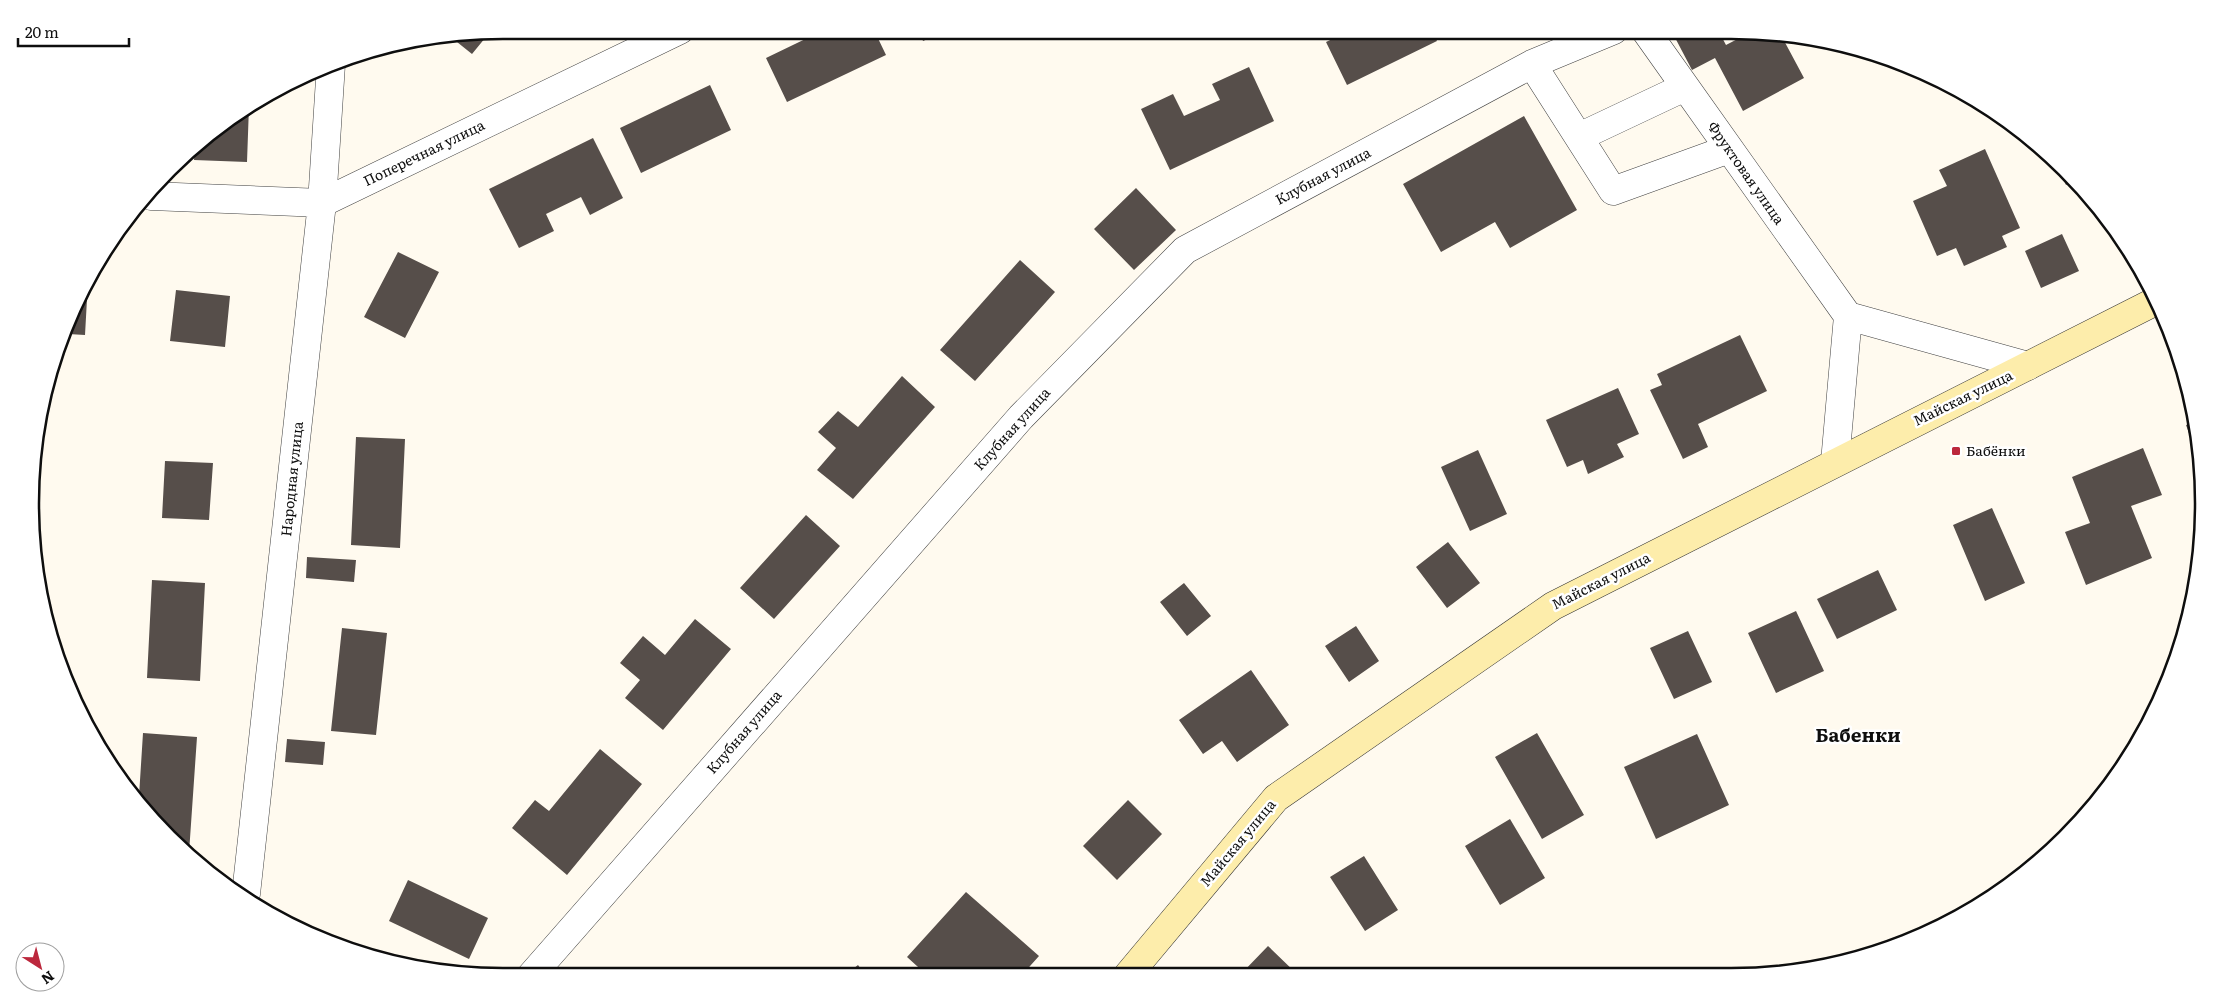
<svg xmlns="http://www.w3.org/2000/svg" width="2234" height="1007" font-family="Literata,serif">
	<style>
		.building { fill: #564e4a }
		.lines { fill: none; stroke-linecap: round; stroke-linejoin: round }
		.street-casing { stroke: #414141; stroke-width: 29 }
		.secondary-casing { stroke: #303030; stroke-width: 29 }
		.street { stroke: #fff; stroke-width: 28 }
		.secondary { stroke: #fdedab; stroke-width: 28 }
		.poi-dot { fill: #bc283d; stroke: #fff; stroke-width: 2 }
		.labels { text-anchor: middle; stroke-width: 5; stroke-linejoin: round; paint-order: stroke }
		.street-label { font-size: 14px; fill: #0e0e0e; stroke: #fff }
		.poi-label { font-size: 14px; fill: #0e0e0e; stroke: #fff; text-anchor: start }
		.district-label { font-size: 19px; font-weight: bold; fill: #0e0e0e; stroke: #fff }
		.rim { fill: none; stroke: #0e0e0e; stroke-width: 2.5 }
	</style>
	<rect width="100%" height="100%" fill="#fffaef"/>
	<path class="building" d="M568,30H587L571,38Z
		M824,30H874L886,55L787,102L766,58Z
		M919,30H949L923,41Z
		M1351,30H1432L1437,41L1347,85L1326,42Z
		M1671,30H1718L1726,45L1751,32L1781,35L1804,78L1743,111L1715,58L1692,70Z
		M490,32L472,54L452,38H453Z
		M1249,67L1274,121L1170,170L1141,109L1173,94L1184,116L1220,100L1212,84Z
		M710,85L731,130L641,173L620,128Z
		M249,106L247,162L194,160L195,145Z
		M1524,116L1577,210L1510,248L1495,222L1441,252L1403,184Z
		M593,138L623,198L590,215L581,197L546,214L554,231L519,248L489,189Z
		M1985,149L2020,228L2002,236L2007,247L1964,266L1956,248L1937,256L1913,201L1947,186L1939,170Z
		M2054,159L2065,168L2075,180L2066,185Z
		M1136,188L1176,230L1134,270L1094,229Z
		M2062,234L2079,271L2041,288L2025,251Z
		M398,252L439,272L405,338L364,317Z
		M1020,260L1055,292L975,381L940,350Z
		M88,281L85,335L68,334L88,282Z
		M176,290L230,296L225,347L170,341Z
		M1740,335L1767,391L1698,424L1708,447L1683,459L1650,390L1662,385L1657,374Z
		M902,376L935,407L853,499L817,470L836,448L818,432L838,411L858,427Z
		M1618,388L1639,434L1617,444L1624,457L1588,474L1583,460L1567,467L1546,420Z
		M41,407V422H39V411Z
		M2196,421L2200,460L2199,461L2186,425Z
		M356,437L405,439L400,548L351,545Z
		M2143,448L2162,495L2131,506L2152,558L2086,585L2065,532L2090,523L2072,477Z
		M1478,450L1507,514L1470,531L1441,467Z
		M165,461L213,463L209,520L162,518Z
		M1992,508L2025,583L1985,601L1953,525Z
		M806,515L840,546L774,619L740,588Z
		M1448,542L1480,583L1447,608L1416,567Z
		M307,557L356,560L354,582L306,578Z
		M1878,570L1897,610L1837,639L1817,599Z
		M152,580L205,583L200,681L147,678Z
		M1184,583L1211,616L1187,636L1160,602Z
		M1796,611L1824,671L1776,693L1748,633Z
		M695,619L731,649L663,730L625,698L640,680L620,663L643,636L665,655Z
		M1356,626L1379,661L1349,682L1325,646Z
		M342,628L387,633L376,735L331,731Z
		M1688,631L1712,682L1674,699L1650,648Z
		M1251,670L1289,725L1237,762L1222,741L1203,754L1179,720Z
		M143,733L197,737L189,853H186L139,796Z
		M1537,733L1584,815L1542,839L1495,757Z
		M1697,734L1729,805L1656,839L1624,767Z
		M287,739L325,742L323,765L285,762Z
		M600,749L642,784L567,875L512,828L535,800L549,811Z
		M1128,800L1162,834L1117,880L1083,846Z
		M1510,819L1545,878L1500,905L1465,846Z
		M1364,856L1398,910L1365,931L1330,877Z
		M408,880L488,918L469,959L389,921Z
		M966,892L1039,956L1022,975L928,976L907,957Z
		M1268,946L1297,974L1240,975Z
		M858,965L866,976H844Z"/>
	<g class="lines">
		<g class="street-casing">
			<path id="street" d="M1645,30L1848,316L2028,366
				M1532,64L1613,191L1729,149
				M1579,137L1685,87
				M151,196L322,203L680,30
				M1835,462L1848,316
				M246,894L322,203L331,64
				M530,977L1021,417L1185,250L1532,64L1614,30"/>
		</g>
		<g class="secondary-casing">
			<path id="secondary" d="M1128,975L1276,798L1553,606L2156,301"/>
		</g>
		<use href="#street" class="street"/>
		<use href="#secondary" class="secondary"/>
	</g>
	<rect class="poi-dot" x="1951" y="446" width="10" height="10" rx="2.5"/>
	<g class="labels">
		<g class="street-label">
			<text transform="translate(424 153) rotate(-26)" y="5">Поперечная улица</text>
			<text transform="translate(1746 173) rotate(55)" y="5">Фруктовая улица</text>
			<text transform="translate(1323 176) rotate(-28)" y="5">Клубная улица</text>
			<text transform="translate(1963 398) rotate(-26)" y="5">Майская улица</text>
			<text transform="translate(1012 429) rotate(-48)" y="5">Клубная улица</text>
			<text transform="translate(292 479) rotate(-84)" y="5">Народная улица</text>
			<text transform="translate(1601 581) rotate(-27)" y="5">Майская улица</text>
			<text transform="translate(744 732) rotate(-49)" y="5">Клубная улица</text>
			<text transform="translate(1238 843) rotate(-50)" y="5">Майская улица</text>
		</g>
		<g class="poi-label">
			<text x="1966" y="456">Бабёнки</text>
		</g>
		<g class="district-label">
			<text x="1858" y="742">Бабенки</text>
		</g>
	</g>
	<path d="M0 0H2234V1007H0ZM503 39H1731A464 464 0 0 1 2195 503V504A464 464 0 0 1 1731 968H503A464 464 0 0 1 39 504V503A464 464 0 0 1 503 39Z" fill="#fff" fill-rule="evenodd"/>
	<path class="rim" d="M503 39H1731A464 464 0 0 1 2195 503V504A464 464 0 0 1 1731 968H503A464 464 0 0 1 39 504V503A464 464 0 0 1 503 39Z"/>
	<g transform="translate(40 967) rotate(144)"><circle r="24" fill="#ffffff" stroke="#9f9f9f"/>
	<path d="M0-4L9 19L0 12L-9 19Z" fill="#bc283d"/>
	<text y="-8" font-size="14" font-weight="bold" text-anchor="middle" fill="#0e0e0e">N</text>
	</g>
	<path d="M18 38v8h111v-8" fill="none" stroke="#0e0e0e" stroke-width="2.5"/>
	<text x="25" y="38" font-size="15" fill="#0e0e0e" stroke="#ffffff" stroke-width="4" paint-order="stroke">20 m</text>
</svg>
